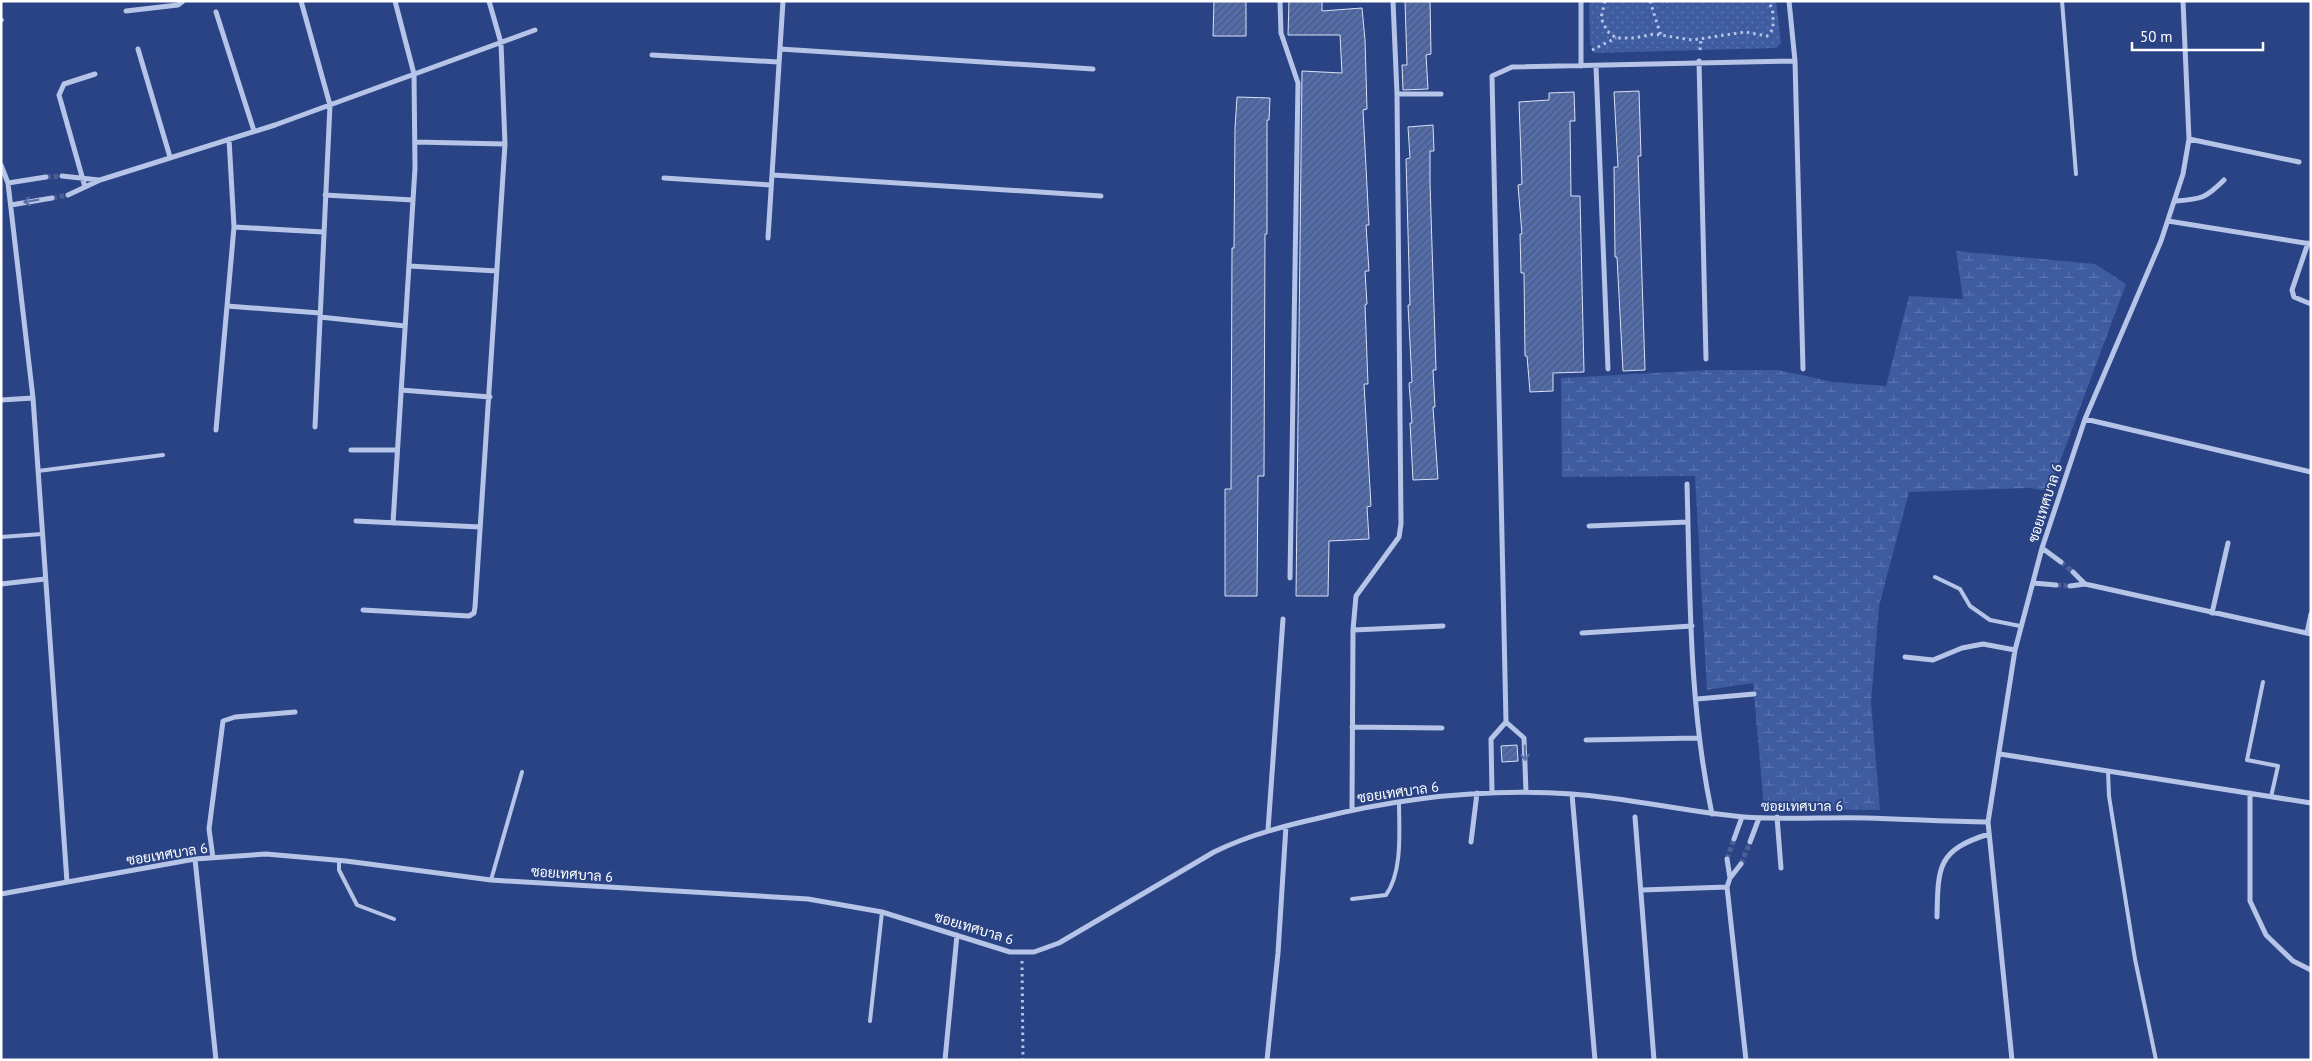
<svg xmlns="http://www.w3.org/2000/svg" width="2312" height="1061" font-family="'PT Sans',Sarabun,sans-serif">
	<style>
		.green { fill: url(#green-dots) }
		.wetland { fill: url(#wetland-marsh) }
		.building { fill: url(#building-hatch); stroke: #d9e1f6 }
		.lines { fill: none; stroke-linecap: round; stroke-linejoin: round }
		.minor-tunnel { stroke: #4a5f97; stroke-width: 5; stroke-dasharray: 5 2.5; stroke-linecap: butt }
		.path { stroke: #b6c4e7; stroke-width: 3; stroke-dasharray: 2.5 4; stroke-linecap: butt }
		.service { stroke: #b6c4e7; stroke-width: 4 }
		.minor { stroke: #b6c4e7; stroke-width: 5 }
		.oneway { stroke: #5b70a7 }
		.labels { text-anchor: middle; stroke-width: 4; stroke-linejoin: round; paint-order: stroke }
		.street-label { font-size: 14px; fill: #fff; stroke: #2a4385 }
	</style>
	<defs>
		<pattern id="green-dots" width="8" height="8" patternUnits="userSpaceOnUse" patternTransform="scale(1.25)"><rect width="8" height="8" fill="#3f5ca1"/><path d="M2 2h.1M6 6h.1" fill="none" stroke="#5c74af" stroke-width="1.8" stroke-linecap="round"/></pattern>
		<pattern id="wetland-marsh" width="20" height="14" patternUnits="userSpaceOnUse" patternTransform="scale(1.25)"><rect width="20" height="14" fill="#3f5ca1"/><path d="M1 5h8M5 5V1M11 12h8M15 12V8" fill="none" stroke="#5c74af"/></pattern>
		<pattern id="building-hatch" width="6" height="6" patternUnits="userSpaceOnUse" patternTransform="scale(1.25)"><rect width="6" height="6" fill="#536cac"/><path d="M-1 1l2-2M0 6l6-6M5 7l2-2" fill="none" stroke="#4f5972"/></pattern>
	</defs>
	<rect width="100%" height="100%" fill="#2a4385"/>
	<path class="green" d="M1589,1H1776L1781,43L1776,48L1594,53L1590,44Z"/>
	<path class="wetland" d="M1956,251L2095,264L2126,284L2049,491L2029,488L1909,492L1879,606L1871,702L1880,810L1764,809L1753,683L1707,690L1695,476L1562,477L1561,378L1712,370H1778L1833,382L1886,386L1909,296L1963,299Z"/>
	<path class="building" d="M1214,1H1246V36H1213Z
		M1289,1H1322V11L1362,8L1365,40L1367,109L1363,110L1369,225H1366L1369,271H1365L1367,304L1365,305L1368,384H1364L1371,506L1367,507L1369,539L1329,541L1328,596H1296L1302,71L1342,73L1340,35H1288Z
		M1405,1H1430L1431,54L1426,55L1428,89L1403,90L1402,65H1407Z
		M1639,91L1641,156H1638L1645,370L1623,371L1617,257H1615L1614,167H1618L1614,92Z
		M1574,92L1575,121H1570L1571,196H1580L1584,372L1553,373V391L1530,392L1527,356H1525L1524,273H1521L1520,234H1522L1518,185L1522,184L1519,102L1549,100V93Z
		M1237,97L1270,98L1269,120H1267V234H1265L1264,476H1258L1257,596H1225V489H1231L1232,248H1234L1235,128Z
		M1433,125L1434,151H1430V183L1436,370H1433L1435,407H1433L1438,479L1413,480L1410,423H1412L1409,383L1412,382L1408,305H1410L1406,159L1410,158L1408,127Z
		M1517,745L1518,761L1502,762L1501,746Z"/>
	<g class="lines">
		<path class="minor-tunnel" d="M46,177L62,176
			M52,198L68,195
			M2061,562L2073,572
			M2056,585L2070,586
			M1727,859L1734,839
			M1741,864L1750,842"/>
		<path class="path" d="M1605,1L1601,18L1607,31L1616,38H1634L1654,34L1692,40L1745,32L1767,36L1773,29V13L1769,1
			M1650,1L1661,36
			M1666,1H1669
			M1592,50L1616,38
			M1700,50L1701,39
			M1022,961L1023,1060"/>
		<path class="service" d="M2062,1L2076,174
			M1,20H2
			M38,471L163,455
			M1,537L42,534
			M1935,577L1960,589L1970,606L1990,620L2020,626
			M2263,682L2247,760L2278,766L2271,797
			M2108,771L2109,796L2135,959L2156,1060
			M339,860V870L357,905L394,919
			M491,880L522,772
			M1352,899L1386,895C1403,871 1399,830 1399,802
			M870,1021L882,912"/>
		<path class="minor" d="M301,1L330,105L315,427
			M1280,1L1281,33L1298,83L1290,578
			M1789,1L1795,61L1803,369
			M126,11L178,5L183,1
			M216,12L254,131
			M138,49L170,157
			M780,49L1093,69
			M652,55L778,62
			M1699,61L1706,359
			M1581,66V1
			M1596,66L1608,369
			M1397,94H1441
			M2189,139L2299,162
			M415,142L505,144
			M1,165L8,183L33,398L67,882
			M773,175L1101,196
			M62,176L99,180
			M664,178L771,185
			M8,183L46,177
			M85,187L59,95L64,84L95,74
			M68,195L100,180L275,125L535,30
			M325,195L413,200
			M2175,201C2201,199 2205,199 2224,180
			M11,205L52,198
			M2168,221L2311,244
			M234,227L323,232
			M768,238L783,1
			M2308,243L2292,290L2294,297L2311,304
			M409,266L497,271
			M227,306L320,313
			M320,317L405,326
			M401,390L490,397
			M1,400L33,398
			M2085,419L2311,472
			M216,430L234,227L229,139
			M351,450H397
			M1687,484C1690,594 1689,707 1712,814
			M356,521L480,527
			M393,523L415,168L414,74L395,1
			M1589,526L1688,522
			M2042,548L2061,562
			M2073,572L2085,584
			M2033,583L2056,585
			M1,584L45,579
			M2070,586L2085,584L2311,634
			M363,610L469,616L474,613L475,607L505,144L501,43L489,1
			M2212,613L2228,543
			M1353,630L1443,626
			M1582,633L1692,626
			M2307,633L2311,614
			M1905,657L1933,660L1962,648L1983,644L2015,650
			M1697,699L1754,694
			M1506,722L1492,76L1512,67L1795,61
			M1506,722L1524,738L1526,792
			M1352,727L1442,728
			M1586,740L1699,738
			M2000,754L2311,803
			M1492,792L1491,739L1506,722
			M2250,793V901L2266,935L2293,961L2311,970
			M1572,794L1595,1060
			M1352,809L1353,630L1356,596L1399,537L1401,524L1397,94L1393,1
			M1635,817L1654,1060
			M1777,817L1781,868
			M1268,830L1283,619
			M1734,839L1742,817
			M1471,842L1477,793
			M1750,842L1759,818
			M213,858L209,829L223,721L235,717L295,712
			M195,859L216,1060
			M1727,859L1730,878
			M1727,887L1746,1060
			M1642,890L1727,887L1730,878L1741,864
			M1,894L195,859L266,854L346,861L491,880L808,899L882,912L1010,952H1034L1059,943L1214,852C1246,836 1279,827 1315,819C1398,798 1486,788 1572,794C1630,798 1686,812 1744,817C1785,820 1826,817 1866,818C1907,819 1948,822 1988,822
			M1937,917C1938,867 1937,850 1989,834
			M945,1060L957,935
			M1267,1060L1278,953L1286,826
			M2012,1060L1988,822L2015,650L2042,548L2085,419L2161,241L2183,174L2189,139L2183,1"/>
	</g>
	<defs><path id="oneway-shaft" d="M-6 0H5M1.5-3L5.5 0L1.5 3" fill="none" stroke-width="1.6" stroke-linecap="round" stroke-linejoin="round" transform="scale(1.25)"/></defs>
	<g class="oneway">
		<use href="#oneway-shaft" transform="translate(31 201) rotate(171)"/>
		<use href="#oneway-shaft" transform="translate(1525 753) rotate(88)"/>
	</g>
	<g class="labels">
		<g class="street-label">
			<text transform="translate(2045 503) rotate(-72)" y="5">ซอยเทศบาล 6</text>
			<text transform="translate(1398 792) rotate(-8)" y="5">ซอยเทศบาล 6</text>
			<text x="1802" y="811">ซอยเทศบาล 6</text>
			<text transform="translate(167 854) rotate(-9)" y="5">ซอยเทศบาล 6</text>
			<text transform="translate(572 874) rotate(4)" y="5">ซอยเทศบาล 6</text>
			<text transform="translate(974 928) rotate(17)" y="5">ซอยเทศบาล 6</text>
		</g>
	</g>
	<rect width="2312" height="1061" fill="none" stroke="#ffffff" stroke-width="5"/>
	<path d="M2132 42v8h131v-8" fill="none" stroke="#ffffff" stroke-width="2.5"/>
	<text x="2140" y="42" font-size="15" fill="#ffffff" stroke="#2a4385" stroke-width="4" paint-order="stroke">50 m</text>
</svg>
